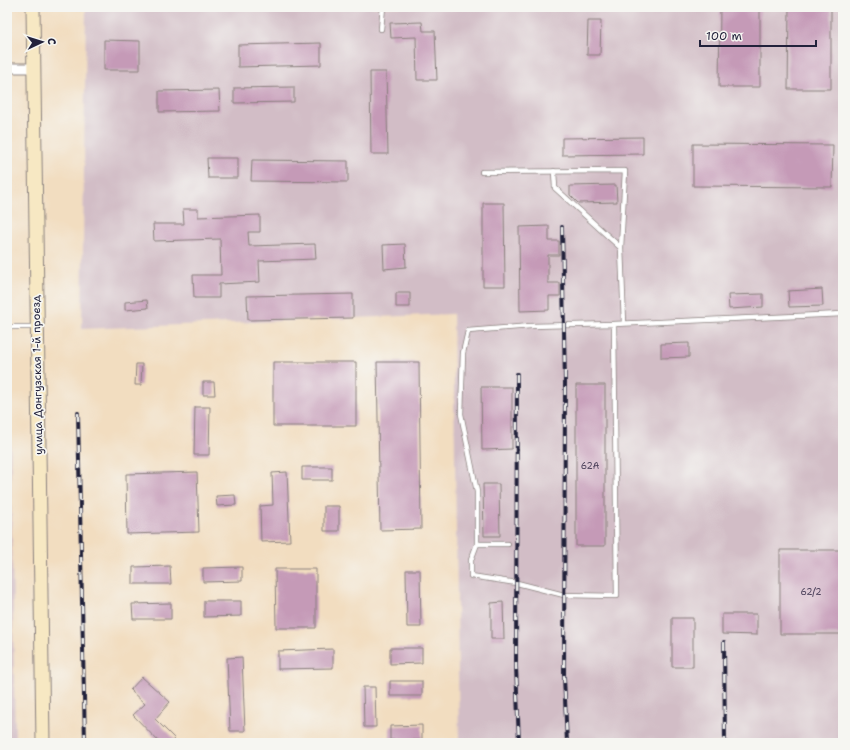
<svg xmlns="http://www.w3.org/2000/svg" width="850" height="750" font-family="'Shantell Sans',sans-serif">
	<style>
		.industrial { fill: #d2bdc6 }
		.building { fill: #c59ab7 }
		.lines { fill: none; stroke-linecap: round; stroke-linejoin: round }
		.lane-casing { stroke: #8a807e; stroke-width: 6 }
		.street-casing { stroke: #8a807e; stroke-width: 11 }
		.secondary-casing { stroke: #8a807e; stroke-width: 15 }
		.lane { stroke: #fff; stroke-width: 4.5 }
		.street { stroke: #fff; stroke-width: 9 }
		.secondary { stroke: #f7e8c3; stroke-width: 13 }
		.rail-casing { stroke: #22223b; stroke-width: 4 }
		.rail { stroke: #f6f6f2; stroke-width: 2.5; stroke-dasharray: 8; stroke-linecap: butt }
		.labels { text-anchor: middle; stroke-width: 3.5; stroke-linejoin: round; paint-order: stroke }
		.number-label { font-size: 9px; fill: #4b405a }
		.street-label { font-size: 11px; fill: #22223b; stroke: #f6f6f2 }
	</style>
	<rect width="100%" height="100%" fill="#f6f6f2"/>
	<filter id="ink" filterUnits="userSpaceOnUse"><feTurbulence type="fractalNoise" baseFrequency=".025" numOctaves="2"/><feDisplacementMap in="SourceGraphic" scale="8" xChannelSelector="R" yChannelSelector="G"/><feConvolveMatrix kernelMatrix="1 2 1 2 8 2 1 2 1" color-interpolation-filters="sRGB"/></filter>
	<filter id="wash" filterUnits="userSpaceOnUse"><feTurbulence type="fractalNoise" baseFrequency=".012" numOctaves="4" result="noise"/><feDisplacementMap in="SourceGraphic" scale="16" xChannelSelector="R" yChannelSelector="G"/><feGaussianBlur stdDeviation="0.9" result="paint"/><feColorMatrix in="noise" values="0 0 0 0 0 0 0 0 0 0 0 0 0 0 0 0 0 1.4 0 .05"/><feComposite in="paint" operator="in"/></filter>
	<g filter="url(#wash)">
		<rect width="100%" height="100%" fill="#f2ddc0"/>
		<path class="industrial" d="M86,7H843V743H459L453,314L82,329Z
			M7,200V224L15,743H7Z"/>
		<g id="blocks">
			<path class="building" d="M720,7H760V87H719Z
				M789,7H831V89H788Z
				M588,21H601L600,55H587Z
				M422,22L423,31H435L437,80H417L416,37L391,38L390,23Z
				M104,40L140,41V70H104Z
				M321,43V65L238,67V45Z
				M370,72H386L388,154H371Z
				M294,87V102L234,103V88Z
				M219,90L220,111L159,112V91Z
				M643,137V154L562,155V138Z
				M693,144L833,145L832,187L693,186Z
				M207,158H238V178H208Z
				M252,160L348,161V182L251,181Z
				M616,185L617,202L578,203L570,195V186Z
				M483,203H504L505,286H483Z
				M183,209H198V217L260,215V232H248L249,246L315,244L316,259L259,261L260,282L219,284V298H194L193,275H221L220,239L154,241L153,224H184Z
				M549,226V241H559V255H548V283H560V296H549V310L520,311L519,227Z
				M405,244L406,267L384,269L383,245Z
				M822,289L823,306L789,307L788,291Z
				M396,293H410V307H396Z
				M353,294V318L248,320L247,296Z
				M763,294V307L729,309L728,295Z
				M147,300L148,308L125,310V302Z
				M689,343V357L661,358V344Z
				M273,362H356V426H273Z
				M377,362H419L421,529L380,530Z
				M136,364H142L141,385H135Z
				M203,382H214L215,395H203Z
				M576,385H605V546H576Z
				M481,387H512V449L482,450Z
				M195,407H210L209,455H194Z
				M302,467H332V480H302Z
				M197,472L199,532L127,534L126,474Z
				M287,472L290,541L261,542L260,506L273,505L272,473Z
				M483,484H499L500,536H484Z
				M235,495L236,505L217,506L216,496Z
				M324,506H339V531H324Z
				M780,550H843V634H780Z
				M170,566L171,584H133V567Z
				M242,567V581L203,582V568Z
				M275,569H316V628H276Z
				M406,570H420L421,627H407Z
				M204,601H241V616L204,617Z
				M503,602L504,639H491V603Z
				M171,603V619H133L132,604Z
				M722,614H757V635L722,634Z
				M672,618H693V667H672Z
				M390,648H422V663L390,664Z
				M333,649V668L278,669V651Z
				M242,657L245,731H230L227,658Z
				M142,677L170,702L155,719L175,739L171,743H160L133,715L145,704L130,690Z
				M390,681H422V696H390Z
				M363,687H375L376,727H364Z
				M422,725V740H390V726Z"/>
		</g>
	</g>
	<g filter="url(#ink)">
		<use href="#blocks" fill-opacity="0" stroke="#8a807e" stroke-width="1"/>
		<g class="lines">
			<g class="lane-casing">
				<path id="lane" d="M381,29L383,7
					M554,171L555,188L621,248
					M482,172L625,171L621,248L624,323
					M9,327H36
					M477,544L471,560V576L517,583L564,595L617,596L614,324
					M508,544H477V492L461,414L463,353L468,331L531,326L614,324L843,314"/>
			</g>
			<g class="street-casing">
				<path id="street" d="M7,68H33"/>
			</g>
			<g class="secondary-casing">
				<path id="secondary" d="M33,7L43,743"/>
			</g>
			<use href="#lane" class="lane"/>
			<use href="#street" class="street"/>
			<use href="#secondary" class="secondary"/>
			<g class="rail-casing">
				<path id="rail" d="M562,227L565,383L564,677L567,743
					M517,374L516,666L519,743
					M78,413L85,743
					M724,642L725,743"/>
			</g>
			<use href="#rail" class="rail"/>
		</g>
	</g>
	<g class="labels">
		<g class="number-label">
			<text x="590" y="469">62А</text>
			<text x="811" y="595">62/2</text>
		</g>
		<g class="street-label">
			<text transform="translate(37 375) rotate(-91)" y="4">улица Донгузская 1-й проезд</text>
		</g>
	</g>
	<rect width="850" height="750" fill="none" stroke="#f6f6f2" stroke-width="24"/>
	<g transform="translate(42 42) rotate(86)" stroke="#f6f6f2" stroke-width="3" paint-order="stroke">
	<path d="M0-3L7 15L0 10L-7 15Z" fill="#22223b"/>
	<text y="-6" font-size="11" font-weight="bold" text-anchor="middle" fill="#22223b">С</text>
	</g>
	<path d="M700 40v6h116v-6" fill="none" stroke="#22223b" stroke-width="2"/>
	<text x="706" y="40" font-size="12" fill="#22223b" stroke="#f6f6f2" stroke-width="3" paint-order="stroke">100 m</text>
</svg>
